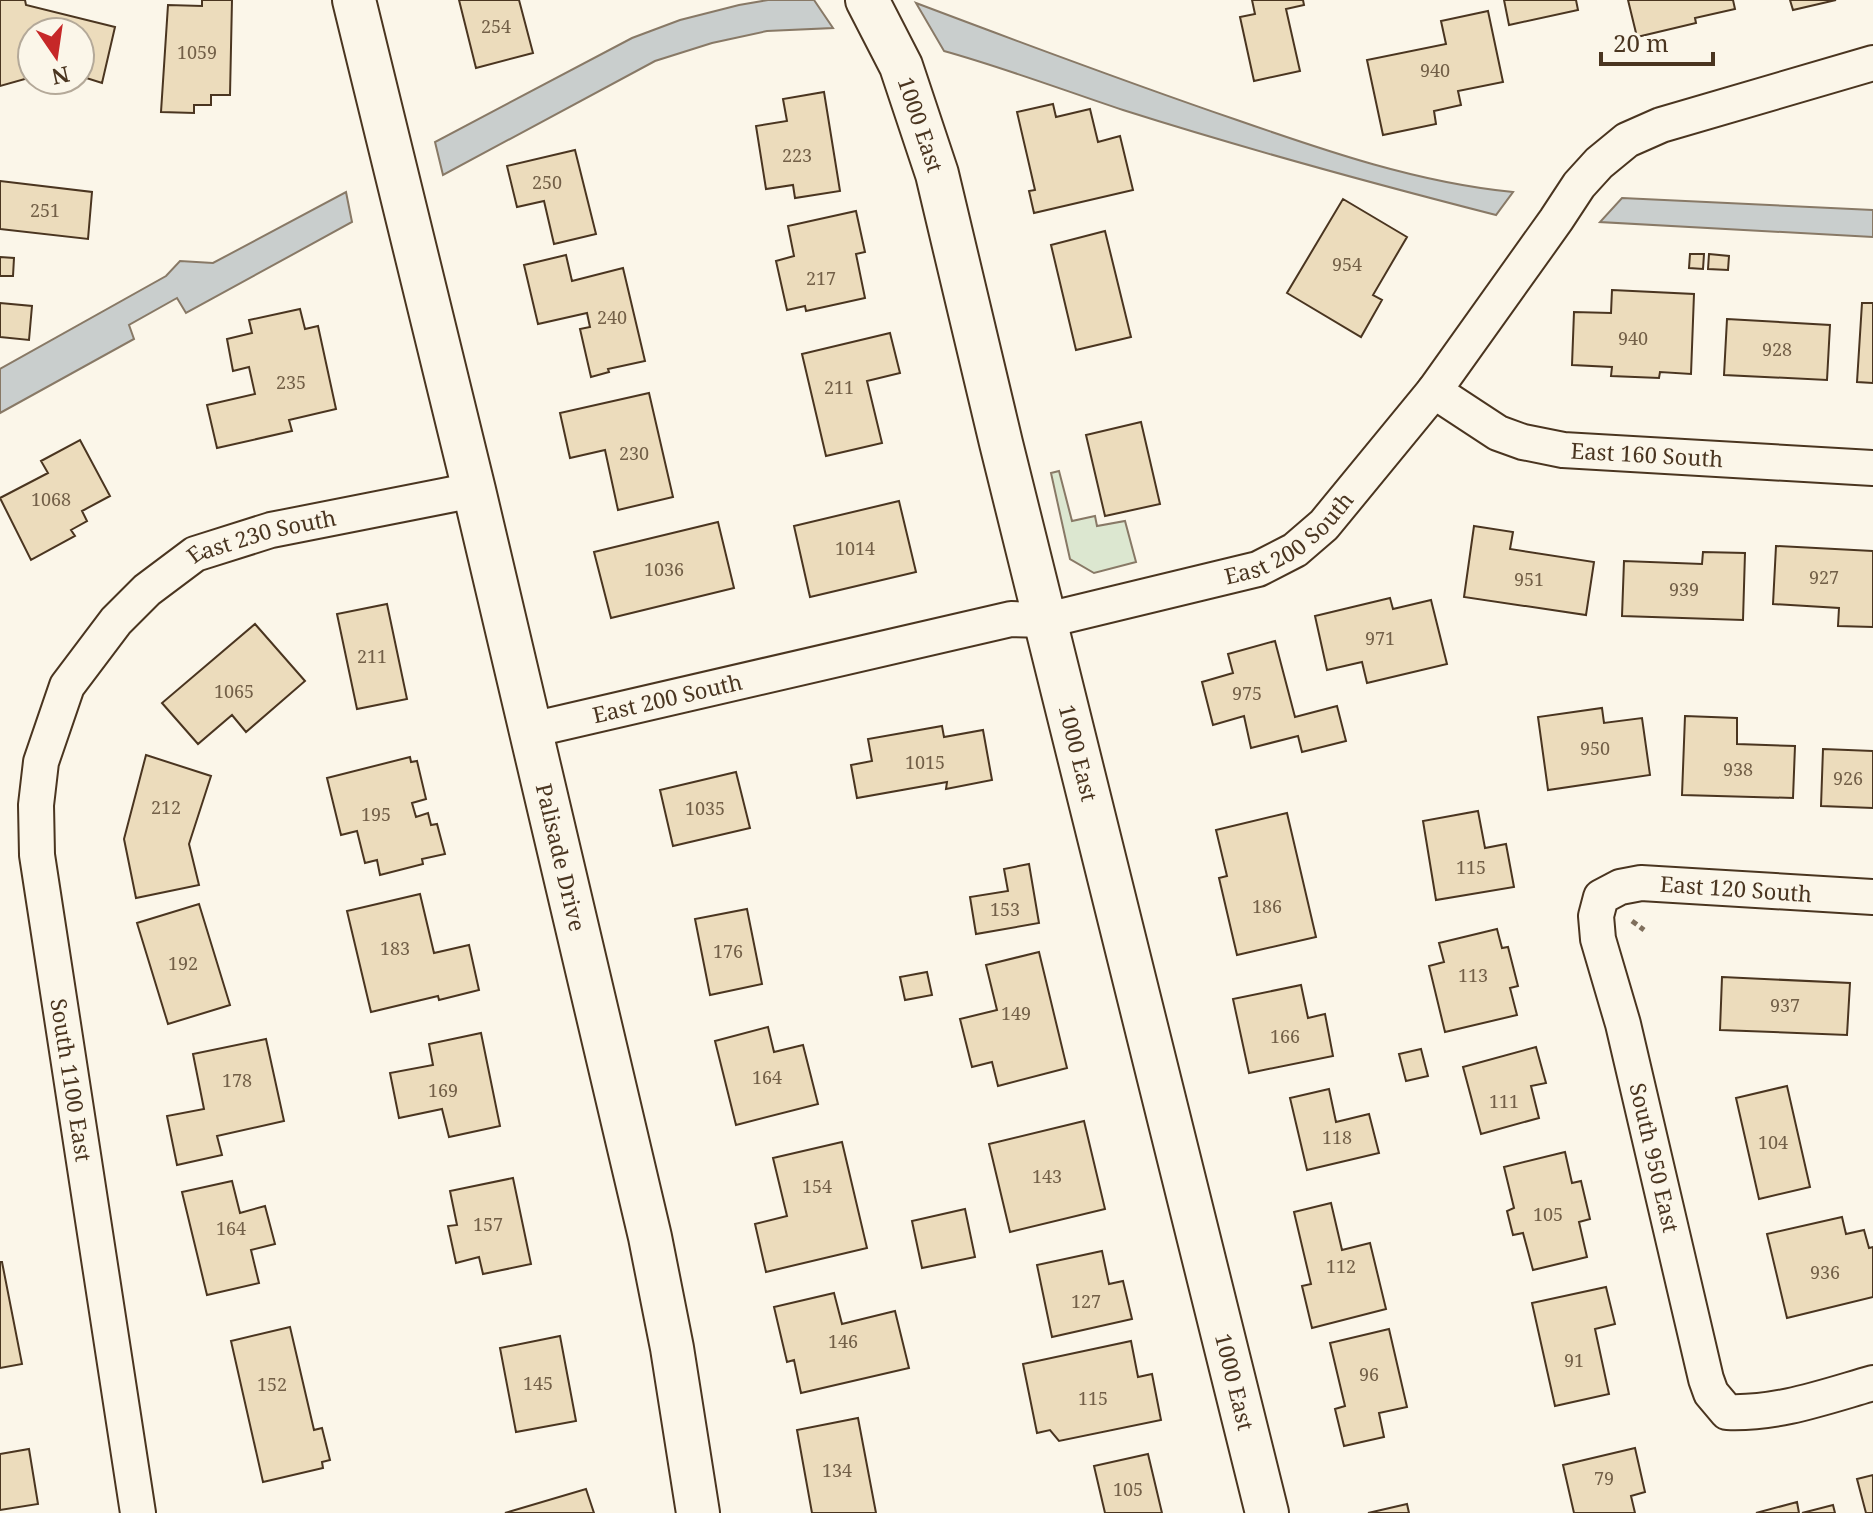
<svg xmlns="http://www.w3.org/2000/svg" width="1873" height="1513" font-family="'Noto Serif',serif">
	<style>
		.green { fill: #dce7d0; stroke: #887966; stroke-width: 2 }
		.water { fill: #c9cecd; stroke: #887966; stroke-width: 2 }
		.building { fill: #ecdcbc; stroke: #4a3520; stroke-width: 2 }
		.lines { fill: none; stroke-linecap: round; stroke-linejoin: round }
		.minor-casing { stroke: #4a3520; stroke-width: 38 }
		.tertiary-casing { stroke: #4a3520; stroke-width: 46 }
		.path { stroke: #7f6f5c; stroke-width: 5; stroke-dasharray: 6 4; stroke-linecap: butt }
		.minor { stroke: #fbf6e9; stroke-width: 34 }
		.tertiary { stroke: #fbf6e9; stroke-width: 42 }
		.labels { text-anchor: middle; stroke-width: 6; stroke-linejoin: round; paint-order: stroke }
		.number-label { font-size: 18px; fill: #725f47 }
		.street-label { font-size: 22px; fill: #4a3520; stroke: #fbf6e9 }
	</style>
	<rect width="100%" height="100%" fill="#fbf6e9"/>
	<path class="green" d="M1059,471L1072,521L1095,516L1097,526L1125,521L1136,562L1094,573L1070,559L1051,473Z"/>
	<path class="water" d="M768,0H814L833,28L767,31L712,43L655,61L443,175L435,142L632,38L680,20L739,5Z
		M916,3C1022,43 1129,83 1237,120C1326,151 1419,183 1513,192L1496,215C1371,183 1246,149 1123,110C1063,90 1005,68 944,51Z
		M346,192L352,222L186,313L177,298L129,325L134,339L0,413V369L166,276L180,261L213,263Z
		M1622,198L1873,210V237L1600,222Z"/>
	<path class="building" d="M0,0H25L26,5L115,27L102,83L80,76V32H32V77L0,86Z
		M202,0H232L230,95H211V105H194V113L161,112L168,5L202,6Z
		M459,0H519L533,53L476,68Z
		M1252,0H1303L1304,5L1286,9L1300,71L1254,81L1240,17L1255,14Z
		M1504,0H1576L1578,10L1509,25Z
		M1628,0H1733L1735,9L1695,18L1696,23L1637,37Z
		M1790,0H1836L1793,10Z
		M1488,11L1503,82L1458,91L1461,105L1434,111L1436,124L1383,135L1367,60L1446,44L1441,21Z
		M824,92L840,191L795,198L793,185L766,189L756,126L787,121L783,99Z
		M1053,104L1056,117L1090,109L1098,142L1120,136L1133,190L1034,213L1029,191L1035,190L1017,112Z
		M575,150L596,234L554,244L544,201L517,207L507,166Z
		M0,181L92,192L88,239L0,229Z
		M1343,199L1407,237L1373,295L1382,300L1361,337L1287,293Z
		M856,211L865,252L856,254L865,298L806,311L805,306L787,310L776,261L794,256L788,226Z
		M1105,231L1131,337L1076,350L1051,245Z
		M1690,254H1704L1703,269L1689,268Z
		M1709,254L1729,256L1728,270L1708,269Z
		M566,255L572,281L623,268L645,361L608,369L609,372L591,377L580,329L590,327L587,313L538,324L524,265Z
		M0,257L14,258L13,276H0Z
		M1612,290L1694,294L1691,374L1660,372L1659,378L1611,376L1612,367L1572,365L1574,312L1611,313Z
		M0,303L32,306L29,340L0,337Z
		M1862,303H1873V383L1857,382Z
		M300,309L305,329L318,326L336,409L289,420L292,431L217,448L207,405L255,394L249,367L233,371L227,339L252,333L249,320Z
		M1727,319L1830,325L1827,380L1724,375Z
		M890,333L900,373L867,381L882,443L826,456L802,354Z
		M649,393L673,497L618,510L605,450L570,458L560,413Z
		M1141,422L1160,504L1105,516L1086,435Z
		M80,440L110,496L82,511L87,521L71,530L75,536L31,560L0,498L48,473L41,461Z
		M899,501L916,572L810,597L794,526Z
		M718,522L734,588L611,618L594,552Z
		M1474,526L1513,532L1510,549L1594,562L1586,615L1464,597Z
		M1776,546L1873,551V627L1838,626L1839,608L1773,604Z
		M1703,552L1745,553L1743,620L1622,616L1624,561L1702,564Z
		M1390,598L1393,609L1431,600L1447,664L1367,683L1362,662L1327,670L1315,616Z
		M387,604L407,699L357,709L337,614Z
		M255,624L305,681L246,732L232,715L198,744L162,703Z
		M1275,641L1295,717L1337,706L1346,741L1302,752L1298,736L1251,748L1244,716L1213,725L1202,682L1233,673L1228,654Z
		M1602,708L1604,723L1642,718L1650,775L1548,790L1538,717Z
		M1685,716L1737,718V744L1795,746L1793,798L1682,795Z
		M942,726L944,737L983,730L992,780L946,789L947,782L857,798L851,765L872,761L868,739Z
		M1823,749L1873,751V808L1821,806Z
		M146,755L211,776L189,844L199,885L136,898L124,839Z
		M410,757L411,762L417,761L426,799L412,803L416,817L428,813L431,825L437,824L445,854L422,859L423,864L380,875L377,860L365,863L357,831L341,835L327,778Z
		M736,772L750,828L673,846L660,790Z
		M1478,811L1485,848L1506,844L1514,887L1436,900L1423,821Z
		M1287,813L1316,937L1237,955L1219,878L1227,876L1216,830Z
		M1029,864L1039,923L976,934L970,897L1008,891L1004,869Z
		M420,894L434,953L469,945L479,990L439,1000L438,996L371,1012L347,911Z
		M199,904L230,1005L168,1024L137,923Z
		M747,909L762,984L710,995L695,919Z
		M1497,929L1502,948L1508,947L1518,986L1510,988L1517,1015L1445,1032L1429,966L1444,962L1439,943Z
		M1039,952L1067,1068L998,1086L992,1062L972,1067L960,1019L997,1010L986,965Z
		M927,972L932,995L905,1000L900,977Z
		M1722,977L1850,983L1847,1035L1720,1030Z
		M1301,985L1308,1018L1325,1014L1333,1056L1249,1073L1233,999Z
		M768,1027L774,1052L803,1045L818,1104L736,1125L715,1041Z
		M481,1033L500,1126L449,1137L442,1109L399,1118L390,1073L433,1065L429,1044Z
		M266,1039L284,1121L217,1136L222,1155L177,1165L167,1116L204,1109L193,1054Z
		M1536,1047L1546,1083L1531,1086L1539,1118L1481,1134L1463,1067Z
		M1421,1049L1428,1076L1406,1081L1399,1054Z
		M1787,1086L1810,1187L1759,1199L1736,1098Z
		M1329,1089L1336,1122L1369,1114L1379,1153L1307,1170L1290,1098Z
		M1084,1121L1105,1209L1010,1232L989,1144Z
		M842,1142L867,1248L766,1272L755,1224L787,1216L773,1158Z
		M1565,1152L1572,1183L1581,1181L1590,1219L1579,1222L1587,1257L1533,1270L1523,1233L1513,1235L1507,1211L1514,1208L1504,1167Z
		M513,1178L531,1264L483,1274L479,1257L456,1263L448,1226L457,1225L450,1191Z
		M232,1181L240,1213L265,1206L275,1244L251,1250L259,1283L207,1295L182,1192Z
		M1331,1203L1342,1250L1370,1243L1386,1309L1312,1328L1302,1286L1311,1284L1294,1212Z
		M965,1209L975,1257L922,1268L912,1221Z
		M1842,1217L1846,1234L1864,1230L1869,1248L1873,1247V1297L1787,1318L1767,1234Z
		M1102,1251L1109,1284L1123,1281L1132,1319L1052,1337L1037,1265Z
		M0,1262H2L22,1364L0,1368Z
		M1606,1287L1615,1324L1595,1329L1609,1394L1555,1406L1532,1303Z
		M834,1293L842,1324L895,1311L909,1368L801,1393L794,1360L787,1362L774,1307Z
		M290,1327L314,1430L322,1428L330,1460L322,1462L323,1468L263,1482L231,1341Z
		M1389,1329L1407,1407L1379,1413L1384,1437L1344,1446L1335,1409L1345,1406L1330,1343Z
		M560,1336L576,1421L516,1432L500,1348Z
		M1131,1341L1138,1377L1152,1374L1161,1420L1059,1441L1050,1430L1037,1433L1023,1364Z
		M858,1418L876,1513H812L797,1430Z
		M1635,1448L1645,1492L1631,1496L1635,1513H1574L1563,1465Z
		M29,1449L38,1504L0,1510V1454Z
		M1148,1454L1162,1513H1105L1094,1466Z
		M1873,1475V1513H1866L1857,1479Z
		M586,1489L594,1513H505Z
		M1797,1502L1799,1513H1756Z
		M1407,1504L1409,1513H1368Z
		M1833,1505L1835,1513H1802Z"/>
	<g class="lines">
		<g class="minor-casing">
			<g id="minor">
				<path id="s1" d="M1434,391L1498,433L1523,442L1563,450L1873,468"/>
				<path id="s2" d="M531,730L1011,619L1047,620L1258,569L1295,550L1324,525L1434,391L1556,220L1579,185L1599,163L1627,140L1661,125L1873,63"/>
				<path id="s3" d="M1873,897L1641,883L1620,887L1601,897L1596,916L1598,939L1623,1024L1706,1379L1711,1393L1727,1412C1778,1414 1824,1397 1873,1383"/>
				<path id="s4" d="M138,1513L37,855L36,805L41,762L67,686L116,621L147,590L195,554L271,530L474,490"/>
			</g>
		</g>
		<g class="tertiary-casing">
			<g id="tertiary">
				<path id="s5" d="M354,0L474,490L650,1237L672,1348L698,1513"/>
				<path id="s6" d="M867,0L901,66L937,174L1001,443L1267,1513"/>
			</g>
		</g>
		<path class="path" d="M1632,921L1644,930"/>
		<use href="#minor" class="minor"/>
		<use href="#tertiary" class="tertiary"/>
	</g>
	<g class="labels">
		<g class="number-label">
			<text x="496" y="33">254</text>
			<text x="197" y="59">1059</text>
			<text x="1435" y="77">940</text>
			<text x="797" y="162">223</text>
			<text x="547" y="189">250</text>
			<text x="45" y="217">251</text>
			<text x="1347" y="271">954</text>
			<text x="821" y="285">217</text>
			<text x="612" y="324">240</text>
			<text x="1633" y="345">940</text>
			<text x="1777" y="356">928</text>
			<text x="291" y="389">235</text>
			<text x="839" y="394">211</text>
			<text x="634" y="460">230</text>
			<text x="51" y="506">1068</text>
			<text x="855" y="555">1014</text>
			<text x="664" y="576">1036</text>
			<text x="1824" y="584">927</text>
			<text x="1529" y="586">951</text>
			<text x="1684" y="596">939</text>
			<text x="1380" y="645">971</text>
			<text x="372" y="663">211</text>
			<text x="234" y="698">1065</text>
			<text x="1247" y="700">975</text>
			<text x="1595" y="755">950</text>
			<text x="925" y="769">1015</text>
			<text x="1738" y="776">938</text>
			<text x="1848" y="785">926</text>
			<text x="166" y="814">212</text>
			<text x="705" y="815">1035</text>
			<text x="376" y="821">195</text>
			<text x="1471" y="874">115</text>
			<text x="1267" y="913">186</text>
			<text x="1005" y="916">153</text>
			<text x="395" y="955">183</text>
			<text x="728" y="958">176</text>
			<text x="183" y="970">192</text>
			<text x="1473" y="982">113</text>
			<text x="1785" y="1012">937</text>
			<text x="1016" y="1020">149</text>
			<text x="1285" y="1043">166</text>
			<text x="767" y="1084">164</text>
			<text x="237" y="1087">178</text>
			<text x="443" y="1097">169</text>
			<text x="1504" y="1108">111</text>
			<text x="1337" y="1144">118</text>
			<text x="1773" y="1149">104</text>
			<text x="1047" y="1183">143</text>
			<text x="817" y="1193">154</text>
			<text x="1548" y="1221">105</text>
			<text x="488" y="1231">157</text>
			<text x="231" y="1235">164</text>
			<text x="1341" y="1273">112</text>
			<text x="1825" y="1279">936</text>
			<text x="1086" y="1308">127</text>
			<text x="843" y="1348">146</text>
			<text x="1574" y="1367">91</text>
			<text x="1369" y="1381">96</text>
			<text x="538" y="1390">145</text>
			<text x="272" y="1391">152</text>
			<text x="1093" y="1405">115</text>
			<text x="837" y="1477">134</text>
			<text x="1604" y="1485">79</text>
			<text x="1128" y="1496">105</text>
		</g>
		<g class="street-label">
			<text dy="8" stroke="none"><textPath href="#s6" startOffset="136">1000 East</textPath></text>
			<text dy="8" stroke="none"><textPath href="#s1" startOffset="228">East 160 South</textPath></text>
			<text dy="8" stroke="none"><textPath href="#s2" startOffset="788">East 200 South</textPath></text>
			<text dy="8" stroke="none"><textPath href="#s4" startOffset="1094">East 230 South</textPath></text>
			<text dy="8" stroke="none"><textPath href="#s2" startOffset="140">East 200 South</textPath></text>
			<text dy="8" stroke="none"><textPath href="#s6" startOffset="784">1000 East</textPath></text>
			<text dy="8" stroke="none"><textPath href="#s5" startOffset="882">Palisade Drive</textPath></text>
			<text transform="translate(1736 889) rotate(4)" y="8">East 120 South</text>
			<text transform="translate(71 1080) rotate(81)" y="8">South 1100 East</text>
			<text dy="8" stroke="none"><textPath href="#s3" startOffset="544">South 950 East</textPath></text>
			<text dy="8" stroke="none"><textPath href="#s6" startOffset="1432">1000 East</textPath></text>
		</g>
	</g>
	<g transform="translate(56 56) rotate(167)"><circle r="38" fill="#fbf6e9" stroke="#b4a999" stroke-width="2"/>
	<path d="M0-6L14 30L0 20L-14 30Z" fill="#c62828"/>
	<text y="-12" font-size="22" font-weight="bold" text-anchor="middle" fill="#4a3520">N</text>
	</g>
	<path d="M1601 52v12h112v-12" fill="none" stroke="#4a3520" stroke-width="4"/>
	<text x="1613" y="52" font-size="24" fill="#4a3520" stroke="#fbf6e9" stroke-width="6" paint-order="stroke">20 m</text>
</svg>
